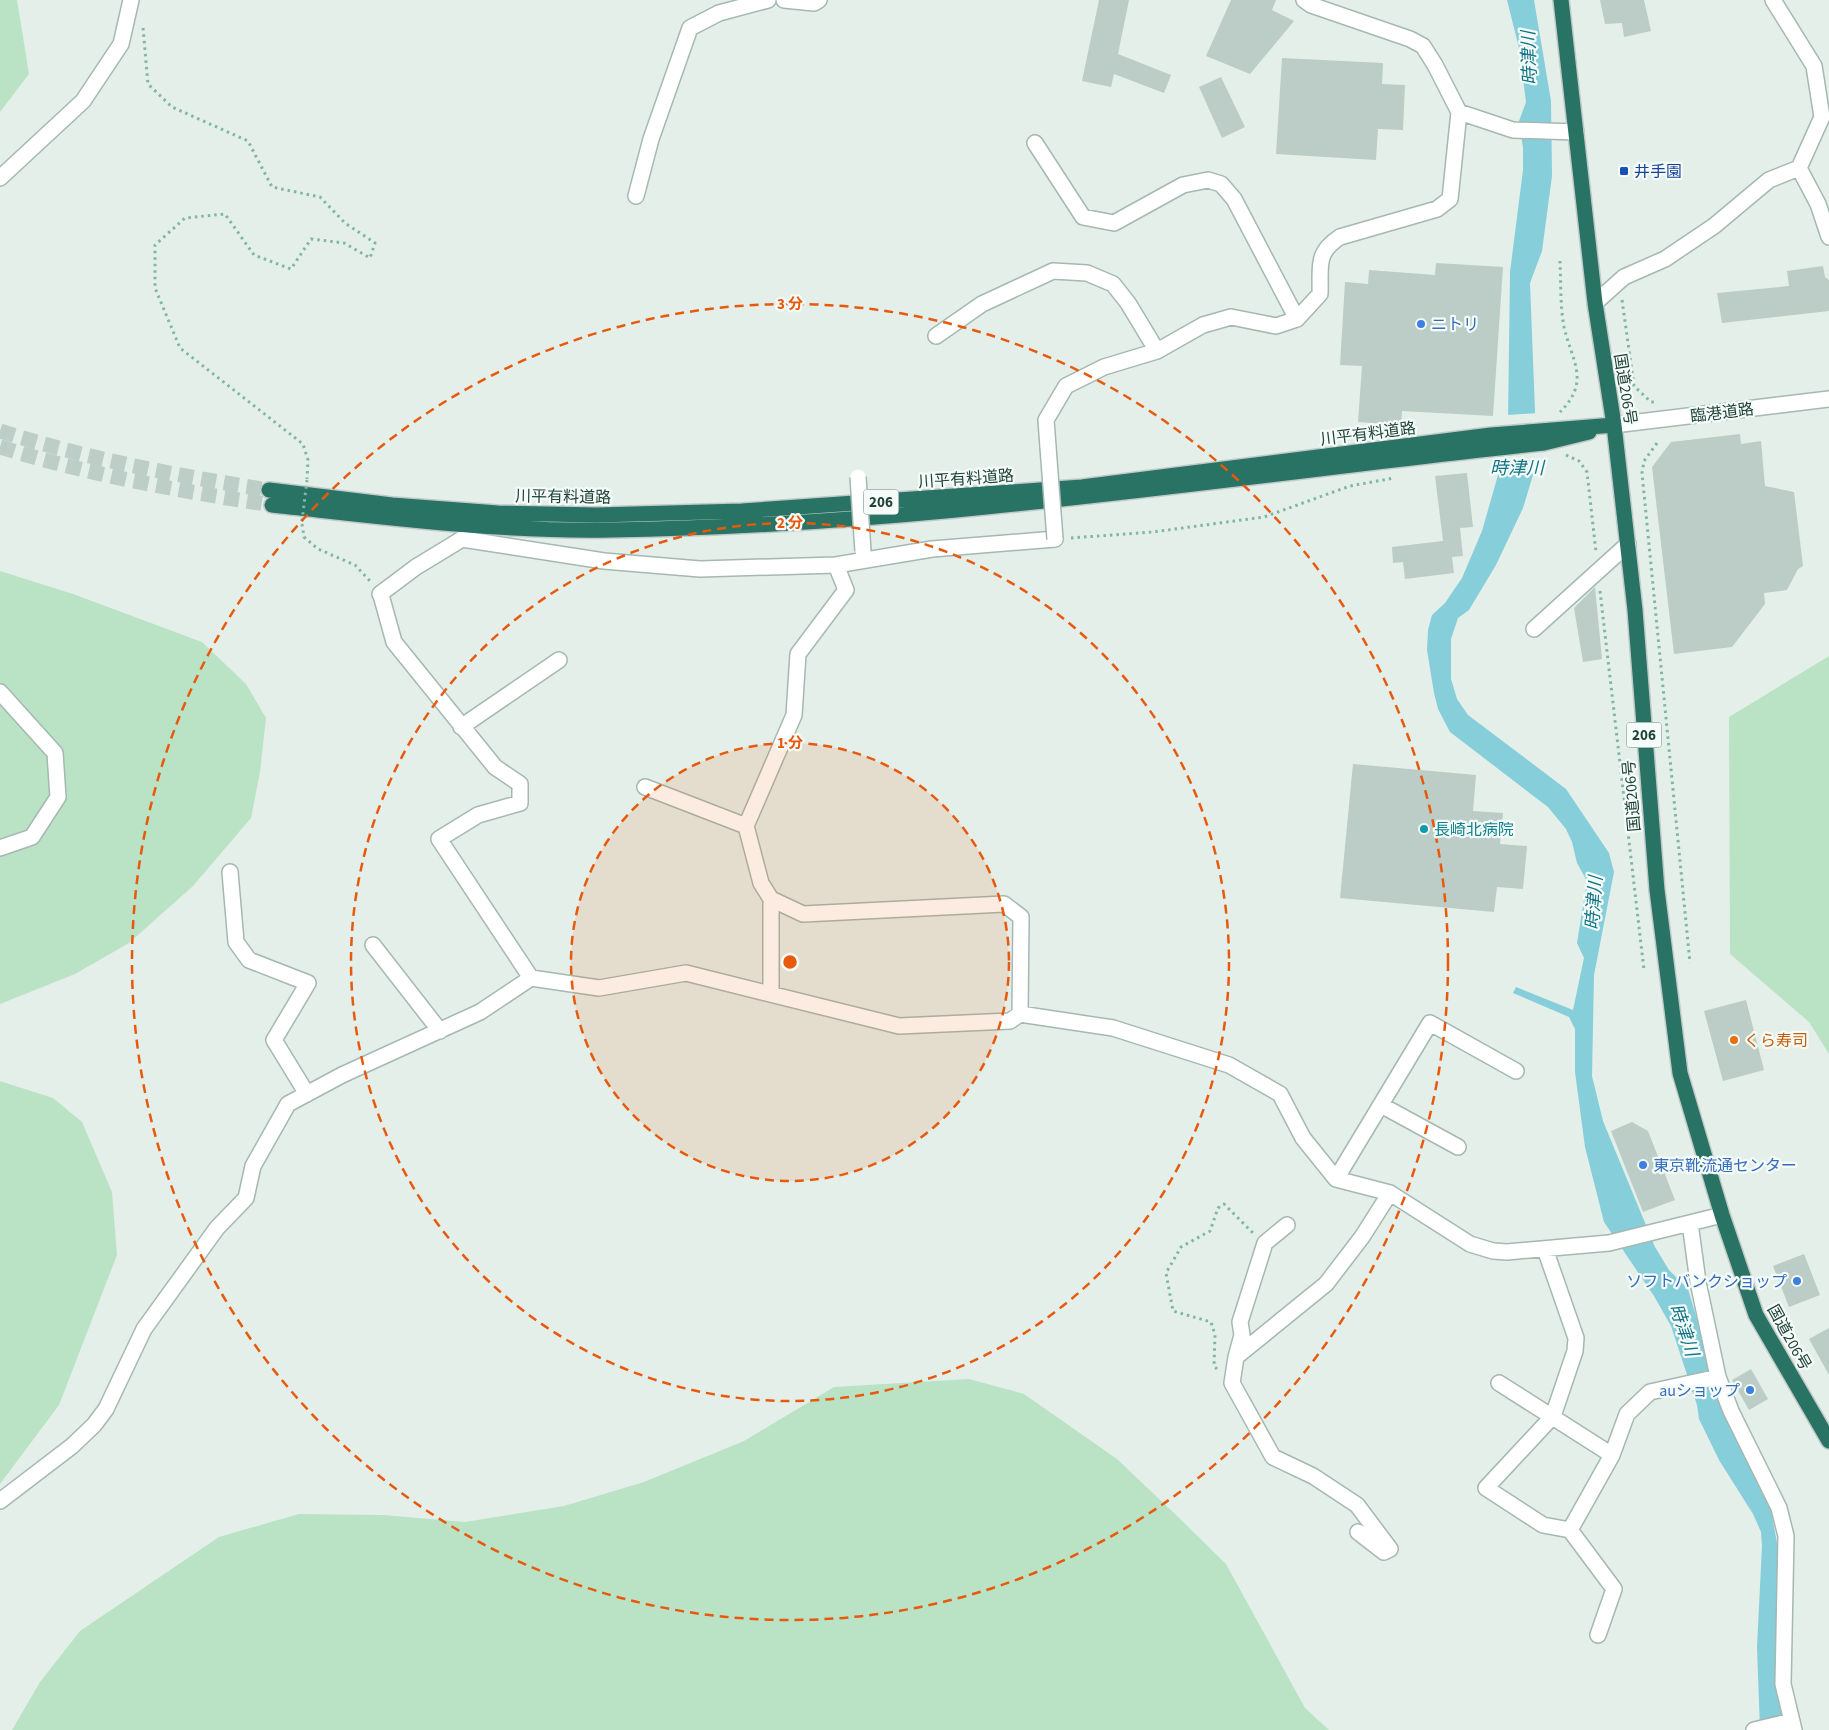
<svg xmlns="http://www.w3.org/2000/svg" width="1829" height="1730" font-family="'Source Sans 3','Noto Sans JP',sans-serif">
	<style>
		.green { fill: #bae2c5 }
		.water { fill: #86ceda }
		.pier { fill: #e4efea }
		.building { fill: #bbcdc6 }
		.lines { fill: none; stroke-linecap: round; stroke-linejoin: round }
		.highway-tunnel { stroke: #bdcdc7; stroke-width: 15; stroke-dasharray: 15 8; stroke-linecap: butt }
		.minor-casing { stroke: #a5b8b1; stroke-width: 18 }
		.highway-casing { stroke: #c1cac8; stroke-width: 18 }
		.path { stroke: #80b6a5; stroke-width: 3; stroke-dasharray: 2.5 4; stroke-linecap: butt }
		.minor { stroke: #fff; stroke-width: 15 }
		.highway { stroke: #287363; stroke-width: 15 }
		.minor-bridge-casing { stroke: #a5b8b1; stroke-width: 18; stroke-linecap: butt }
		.path-bridge { stroke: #80b6a5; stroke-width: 3; stroke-dasharray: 2.5 4; stroke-linecap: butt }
		.minor-bridge { stroke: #fff; stroke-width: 15 }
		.ring { fill: none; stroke: #e8590c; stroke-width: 2.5; stroke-dasharray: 9 6 }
		.transit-dot { fill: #1a4fb4; stroke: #f5fbf8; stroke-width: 2 }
		.shop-dot { fill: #3f7fe0; stroke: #f5fbf8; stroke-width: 2 }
		.culture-dot { fill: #0f9aa8; stroke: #f5fbf8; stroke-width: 2 }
		.food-dot { fill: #e8710a; stroke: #f5fbf8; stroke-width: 2 }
		.labels { text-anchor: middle; stroke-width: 4.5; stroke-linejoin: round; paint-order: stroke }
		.shield { fill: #f5fbf8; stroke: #607a72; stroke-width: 1 }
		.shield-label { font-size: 15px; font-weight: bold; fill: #204339 }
		.transit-label { font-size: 16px; fill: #164399; stroke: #f5fbf8; text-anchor: start }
		.shop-label { font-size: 16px; fill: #366cbe; stroke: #f5fbf8; text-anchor: start }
		.street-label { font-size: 16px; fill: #204339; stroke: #f5fbf8 }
		.culture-label { font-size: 16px; fill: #0d838f; stroke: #f5fbf8; text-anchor: start }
		.food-label { font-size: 16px; fill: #c56008; stroke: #f5fbf8; text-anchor: start }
		.water-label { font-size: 18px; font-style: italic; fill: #127587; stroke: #f5fbf8 }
		.centre { fill: #e8590c; stroke: #f5fbf8; stroke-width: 2.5 }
		.ring-label { font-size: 15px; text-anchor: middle; font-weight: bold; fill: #e8590c; stroke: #f5fbf8; stroke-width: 4.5; stroke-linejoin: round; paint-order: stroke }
	</style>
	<rect width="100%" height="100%" fill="#e4efea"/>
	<path class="green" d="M0,0H17L29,74L0,112Z
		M0,571L73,594L202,642L246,684L266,718L260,772L251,818L193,886L129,943L75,974L0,1004Z
		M1829,656V1054L1809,1022L1730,954L1729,717Z
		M0,1081L53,1098L82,1122L112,1192L117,1255L59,1405L0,1484Z
		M969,1379L1024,1394L1117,1459L1176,1515L1226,1564L1305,1708L1329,1730H12L40,1682L80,1631L219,1537L299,1514L383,1515L465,1522L564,1506L644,1482L744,1441L834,1387Z"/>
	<path class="water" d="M1507,0H1534L1551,101L1552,176L1542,251L1530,283L1537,462L1523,508L1496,565L1469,610L1458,618L1451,639V679L1457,699L1468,715L1566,789L1609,853L1614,872L1594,975L1592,1076L1603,1121L1655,1247L1669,1270L1688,1289L1725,1414L1771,1511L1777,1543L1780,1693L1786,1730H1760L1757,1647L1762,1546L1761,1532L1753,1514L1719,1460L1699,1419L1697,1405L1671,1326L1654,1296L1604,1222L1585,1147L1575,1072V1029L1569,1017L1513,993L1516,987L1573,1010L1584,958L1577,943L1587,881L1577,863L1572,842L1566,829L1548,807L1450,732L1438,709L1434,693L1427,650L1428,630L1432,615L1445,603L1462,578L1482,531L1498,475L1508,421L1510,272L1523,170V148L1519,121L1526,102L1519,48Z"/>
	<path class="pier" d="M1538,413L1539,459L1496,464L1506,415Z"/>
	<path class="building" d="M1099,0H1129L1118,54L1171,75L1164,93L1114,74L1111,87L1082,81Z
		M1231,0H1276L1272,10L1294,21L1250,74L1206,56Z
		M1600,0H1644L1651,31L1624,37L1622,23L1605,24Z
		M1282,58L1383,63L1382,84L1405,85L1403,130L1378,129L1376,160L1276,154Z
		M1221,77L1245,127L1222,138L1199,87Z
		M1436,263L1503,267L1493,416L1402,411L1401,425L1358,422L1362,366L1340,365L1345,282L1368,284L1369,270L1435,275Z
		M1823,266L1825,277L1829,280V311L1722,323L1717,293L1789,286L1787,271Z
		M1740,434L1741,444L1761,441L1765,486L1794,492L1803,566L1798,569L1787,590L1764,593L1765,604L1732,647L1674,654L1652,467L1671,442Z
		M1467,473L1473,527L1460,528L1463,556L1452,557L1454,573L1405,579L1403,562L1393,563L1392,547L1443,541L1435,476Z
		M1595,587L1602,659L1583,662L1574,608Z
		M1353,764L1476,775L1473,811L1503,813L1500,844L1527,846L1523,889L1497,887L1494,912L1340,898Z
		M1746,1000L1764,1070L1723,1081L1704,1011Z
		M1632,1122L1648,1131L1675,1200L1643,1212L1611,1131Z
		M1804,1254L1820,1295L1789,1307L1773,1266Z
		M1829,1328V1375L1809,1339Z
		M1751,1369L1768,1399L1749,1410L1732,1380Z"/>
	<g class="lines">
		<path class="highway-tunnel" d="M0,431C88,459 178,476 269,490
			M0,447C89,475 180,491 272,505"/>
		<g class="minor-casing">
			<path id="minor" d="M784,0L814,3L819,0
				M1773,0L1814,66L1822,117L1799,168
				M1459,112L1513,130L1576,132
				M1035,143L1083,217L1114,223L1183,185L1208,180L1221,184L1234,199L1297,319
				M0,178L83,101L121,44L131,0
				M636,196L651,139L690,28L719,13L768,0
				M1595,303L1624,277L1665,259L1714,226L1769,180L1799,168L1818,204L1829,237
				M936,336L982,304L1053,271L1087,273L1113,284L1128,303L1157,351
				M1614,425L1829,399
				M1048,447L1046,420L1066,386L1104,367L1157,351L1203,325L1231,317L1276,326L1297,319L1320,294C1321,267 1315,253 1340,237L1437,209L1450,199L1459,112L1435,65L1423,46L1410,39L1311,5L1304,0
				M836,565L932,549L1055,539
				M380,594L416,567L462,539L604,561L700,569L836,565L846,590L798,654L794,715L746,826
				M381,595L394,642L495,767L520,784V803L478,815L439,839L531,978
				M1534,629L1628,544
				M0,692L55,753L58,797L32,837L0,848
				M461,727L559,660
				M645,787L746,826L761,883L771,899L803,914L1004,904L1021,917L1020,1014
				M230,872L236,942L249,960L308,983L274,1040L307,1094
				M373,945L440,1031
				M771,994V899
				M1381,1105L1458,1147
				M1336,1179L1430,1023L1516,1071
				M1690,1223L1698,1282L1718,1377L1731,1411L1779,1508L1786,1536L1783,1684L1794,1730
				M1287,1225L1265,1243L1240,1322L1242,1335L1236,1357L1326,1284L1362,1237L1390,1193
				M1545,1249L1576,1338L1575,1351L1553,1416L1486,1488L1543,1525L1570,1530
				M1236,1357L1232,1383L1273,1457L1313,1476L1357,1505L1390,1549L1384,1552L1358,1532
				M1499,1383L1612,1455
				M0,1501L72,1446L94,1425L106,1409L144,1329L217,1228L246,1198L253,1166L288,1104L342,1075L480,1012L531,978L599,988L686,973L899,1026L1010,1021L1020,1014L1113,1028L1229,1065L1280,1094L1303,1138L1336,1179L1390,1193L1470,1244L1493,1251L1507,1252L1609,1243L1722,1215
				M1598,1635L1614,1589L1570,1530L1612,1455L1627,1414L1650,1392L1718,1377
				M1754,1730L1792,1721"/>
		</g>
		<g class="highway-casing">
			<path id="highway" d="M1561,0L1595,303L1614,425L1635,610L1657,890L1680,1073L1722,1215L1756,1315L1829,1441
				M269,490L392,505L498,513L597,515L742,511L1082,487L1491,435L1614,425
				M272,505C384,517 498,532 611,530C924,526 1234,476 1544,443L1589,432"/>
		</g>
		<path class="path" d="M143,28L148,84L172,107L248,141L272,187L320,197L345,223L375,243L370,258L344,243L311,239L291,269L254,255L225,214L185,218L155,245V288L180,348L303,444L308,460L307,479
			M1560,261C1561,282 1560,306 1564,327C1572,362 1591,381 1560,412
			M1622,300L1634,386L1651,402H1654
			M1657,443L1644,461L1642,473L1690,963
			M1566,455L1579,461L1587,472L1596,552
			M302,524L304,537L318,549L355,565L370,581
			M1071,538L1153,532L1264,517L1350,486L1394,478
			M1600,591L1644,970
			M1217,1369L1214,1366L1215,1335L1211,1322L1173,1311L1166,1273L1181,1247L1210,1231L1218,1208L1224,1204L1253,1233"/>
		<use href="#minor" class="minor"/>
		<use href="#highway" class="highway"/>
		<g class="minor-bridge-casing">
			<path id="minor-bridge" d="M1048,447L1055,539
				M858,477L863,551"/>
		</g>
		<path class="path-bridge" d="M302,521L307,480"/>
		<use href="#minor-bridge" class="minor-bridge"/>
	</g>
	<circle cx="790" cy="962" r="219" fill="#e8590c" fill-opacity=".12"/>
	<g class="ring">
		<circle cx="790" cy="962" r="219"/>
		<circle cx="790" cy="962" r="439"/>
		<circle cx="790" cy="962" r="658"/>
	</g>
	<rect class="transit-dot" x="1619" y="166" width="10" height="10" rx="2.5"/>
	<g class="shop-dot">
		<circle cx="1421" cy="324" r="5"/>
		<circle cx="1643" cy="1165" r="5"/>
		<circle cx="1797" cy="1281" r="5"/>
		<circle cx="1750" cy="1390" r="5"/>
	</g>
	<circle class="culture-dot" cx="1424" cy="829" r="5"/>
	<circle class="food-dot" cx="1734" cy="1040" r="5"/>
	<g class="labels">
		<g class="shield">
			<rect x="863.5" y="489.5" width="35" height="25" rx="4"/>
			<rect x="1626.5" y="722.5" width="35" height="25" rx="4"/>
		</g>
		<g class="shield-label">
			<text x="881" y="507">206</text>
			<text x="1644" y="740">206</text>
		</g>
		<g class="transit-label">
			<text x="1634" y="177">井手園</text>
		</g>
		<g class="shop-label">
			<text x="1431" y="330">ニトリ</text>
			<text x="1653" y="1171">東京靴流通センター</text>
			<text x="1787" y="1287" text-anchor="end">ソフトバンクショップ</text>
			<text x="1740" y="1396" text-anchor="end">auショップ</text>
		</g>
		<g class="street-label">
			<text transform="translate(1626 389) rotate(81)" y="6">国道206号</text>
			<text transform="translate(1722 412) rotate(-7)" y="6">臨港道路</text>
			<text transform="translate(1368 433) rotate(-7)" y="6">川平有料道路</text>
			<text transform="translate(966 478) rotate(-4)" y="6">川平有料道路</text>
			<text transform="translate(563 496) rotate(1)" y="6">川平有料道路</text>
			<text transform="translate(1631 796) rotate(-95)" y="6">国道206号</text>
			<text transform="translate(1790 1337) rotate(61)" y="6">国道206号</text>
		</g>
		<g class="culture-label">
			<text x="1434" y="835">長崎北病院</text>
		</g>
		<g class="food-label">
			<text x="1744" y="1046">くら寿司</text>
		</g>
		<g class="water-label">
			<text transform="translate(1529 58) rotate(-92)" y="6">時津川</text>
			<text x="1517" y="474">時津川</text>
			<text transform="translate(1594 903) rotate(-86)" y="6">時津川</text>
			<text transform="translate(1684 1330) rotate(71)" y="6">時津川</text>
		</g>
	</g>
	<circle cx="790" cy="962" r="8" class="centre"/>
	<g class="ring-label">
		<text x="790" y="309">3 分</text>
		<text x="790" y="528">2 分</text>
		<text x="790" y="748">1 分</text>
	</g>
</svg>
